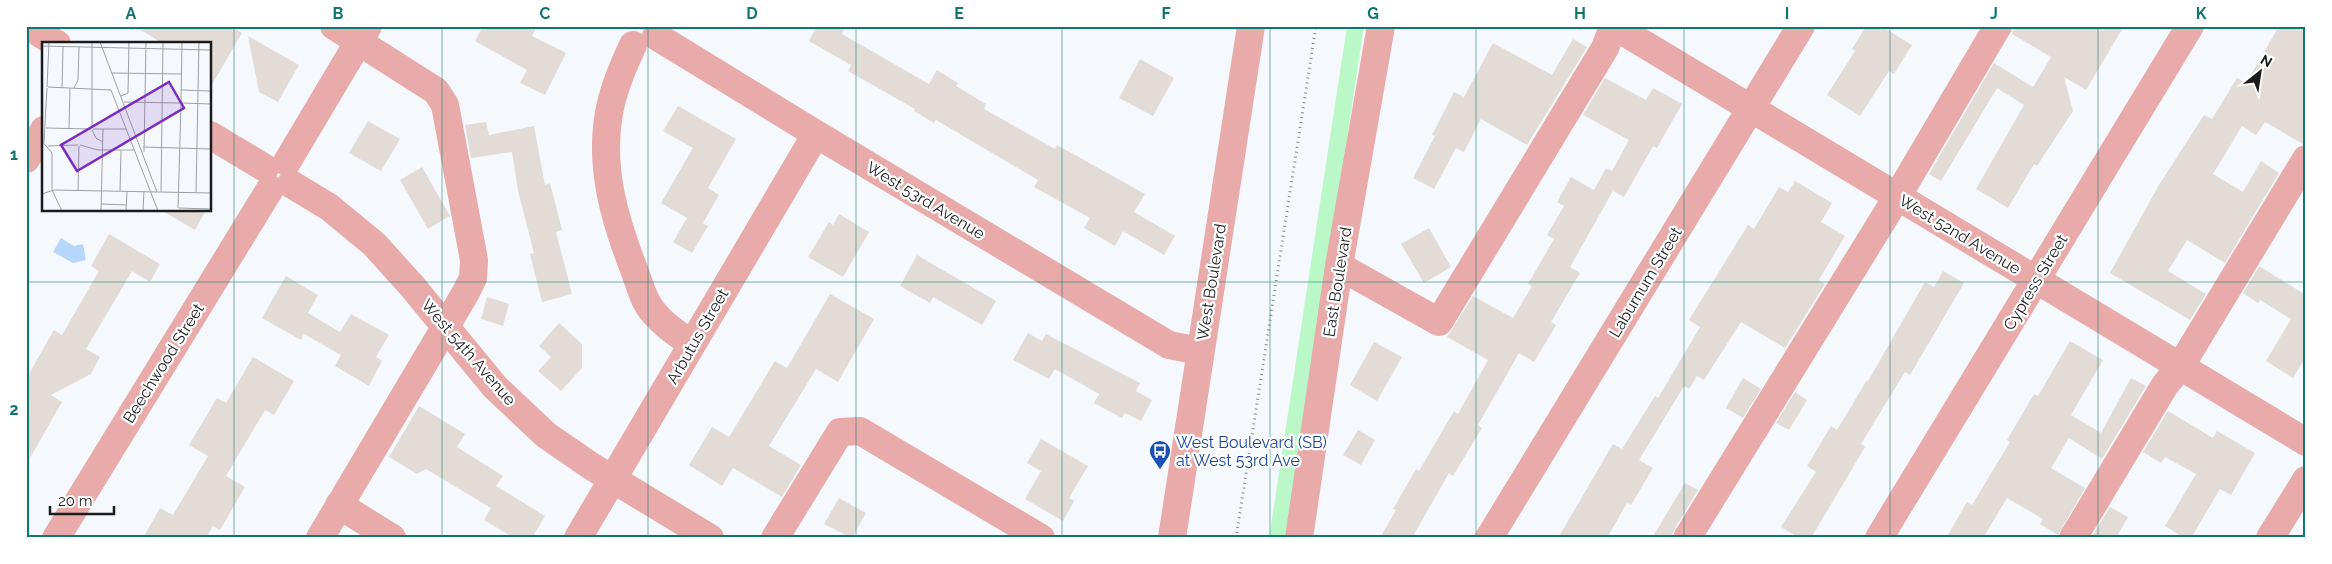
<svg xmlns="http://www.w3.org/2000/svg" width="2332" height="564" font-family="Raleway,sans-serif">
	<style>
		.green { fill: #bbf8c8 }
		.water { fill: #b6d7fb }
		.building { fill: #e2dbd6 }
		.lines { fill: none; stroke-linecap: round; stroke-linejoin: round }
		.path { stroke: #888b8e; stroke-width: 3; stroke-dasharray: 1 4; stroke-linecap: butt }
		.minor { stroke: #e8abaa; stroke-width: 28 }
		.grid { fill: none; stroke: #0f766e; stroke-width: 1; stroke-opacity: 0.55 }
		.labels { text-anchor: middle; stroke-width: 4.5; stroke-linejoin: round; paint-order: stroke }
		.street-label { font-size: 16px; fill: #191b1d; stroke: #fff }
		.transit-label { font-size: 16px; fill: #164399; stroke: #fff; text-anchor: start }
		.inset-road { fill: none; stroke: #9da0a4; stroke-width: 1 }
		.view { fill: #7b2cbf; fill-opacity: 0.15; stroke: #7b2cbf; stroke-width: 2.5 }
		.inset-edge { fill: none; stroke: #191b1d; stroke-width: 2.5 }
		.neatline { fill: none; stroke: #0f766e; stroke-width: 2 }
		.grid-label { font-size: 16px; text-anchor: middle; font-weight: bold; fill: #0f766e }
	</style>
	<rect width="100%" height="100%" fill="#f5f9fe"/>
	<path class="green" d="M1347,26H1364L1286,538H1269Z"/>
	<path class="water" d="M61,238L74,246L83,244L86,260L73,263L53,252Z"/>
	<path class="building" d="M134,26H230L242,33L210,88V44H164Z
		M483,26H537L532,36L566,53L545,95L520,83L527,70L475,41Z
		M817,26H846L842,34L929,84L937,70L958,83L956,86L986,104L984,109L1055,149L1057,145L1145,194L1134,212L1175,236L1164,255L1123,231L1115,246L1084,228L1090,218L1034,187L1038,180L936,120L934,123L914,111L915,109L848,71L851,65L809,41Z
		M1866,26H1881L1912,45L1894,74L1889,71L1860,116L1827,95L1855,51L1852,49Z
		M2014,26H2124L2086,90L2064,77L2073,111L2037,166L2034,164L2008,208L1976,189L2024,105L1997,88L1941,181L1929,174L1994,63L2033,87L2051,57L2012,34Z
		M2279,26H2306V143L2303,144L2265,122L2256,135L2242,126L2213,174L2243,192L2261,161L2279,173L2225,263L2187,240L2168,271L2206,294L2190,320L2110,273L2159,185L2204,115L2212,119L2237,78L2246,83Z
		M248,36L299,65L278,102L259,92Z
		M1573,39L1587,47L1527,145L1481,119L1464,152L1456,148L1434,189L1413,178L1435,136L1432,135L1454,92L1464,97L1493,43L1552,75Z
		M1140,59L1174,78L1153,116L1119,98Z
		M1605,78L1646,100L1653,88L1682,104L1657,148L1653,146L1624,197L1613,191L1570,267L1580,273L1551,322L1556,325L1534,362L1519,353L1478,425L1482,428L1453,476L1449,473L1412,538H1380L1396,510L1393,509L1416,469L1419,471L1454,411L1458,414L1488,360L1447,337L1449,334L1473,296L1513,318L1532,286L1528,284L1554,239L1547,235L1564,206L1557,202L1571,177L1594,190L1606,168L1612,171L1629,140L1583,115Z
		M678,106L736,139L708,188L719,195L703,223L708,226L692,253L673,242L687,218L661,203L693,148L663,131Z
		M368,121L400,139L381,171L349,153Z
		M486,122L489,135L534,126L545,185L550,183L562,230L556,232L572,294L542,302L530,254L534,253L518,191L512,152L471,158L465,125Z
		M422,167L450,216L428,229L400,180Z
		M1795,181L1832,203L1821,222L1845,236L1819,280L1825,284L1785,348L1741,322L1704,380L1697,376L1689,389L1684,386L1639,460L1653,468L1631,505L1627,503L1607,538H1558L1613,444L1622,449L1655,396L1658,398L1700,327L1689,320L1748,225L1754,229L1779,187L1788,192Z
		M161,210H206L195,230Z
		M839,214L869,232L843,277L808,257L829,222L833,225Z
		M1429,228L1451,267L1424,283L1401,244Z
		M109,234L160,264L150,282L132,271L86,349L100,357L91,374L51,395L62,402L26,465V379L54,330L62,335L99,271L91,266Z
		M917,255L996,301L982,325L933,297L930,303L900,286Z
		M2259,266L2306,295V357L2293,378L2266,361L2291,319L2260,300L2258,303L2243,293Z
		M1943,271L1964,283L1910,375L1905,372L1861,444L1865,447L1811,538H1799L1781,527L1816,472L1807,466L1831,426L1837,430L1867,380L1868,381L1925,282L1934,287Z
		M286,276L318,295L308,313L340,332L351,314L389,335L376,357L382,361L369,386L335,366L341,355L304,334L301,340L262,318Z
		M830,294L874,319L838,382L816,369L769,446L801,465L782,497L733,468L722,486L689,465L712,427L729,437L775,361L787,368Z
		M487,297L509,304L503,326L481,319Z
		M559,323L582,344V368L561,391L538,371L551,357L539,346Z
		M1028,333L1042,341L1046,334L1140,383L1136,391L1152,400L1141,421L1125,413L1122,418L1094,403L1099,394L1055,369L1049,379L1013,360Z
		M2070,341L2103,360L2071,415L2101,433L2131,378L2146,386L2102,459L2069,438L2051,468L2085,488L2058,535L2040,524L2043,519L2007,498L1983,538H1946L1967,502L1972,505L2010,442L2007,440L2034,394L2038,396Z
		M1374,342L1402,357L1377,401L1350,385Z
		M253,357L294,381L274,415L265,410L226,476L245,487L220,530L213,526L206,538H143L160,508L173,515L208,456L189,445L217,398L226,403Z
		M1743,378L1761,389L1743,418L1726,408Z
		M1795,392L1807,400L1789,430L1776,423Z
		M419,406L465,434L457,447L503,476L496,486L545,516L532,538H514L484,520L491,508L426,469L417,474L389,457Z
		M2168,411L2213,438L2217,431L2255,453L2231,495L2220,489L2191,538H2184L2165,526L2196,474L2165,457L2161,463L2143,452Z
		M1358,430L1375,440L1361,465L1343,455Z
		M1041,439L1088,466L1069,498L1074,501L1063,521L1025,499L1041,471L1027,463Z
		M1685,483L1698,490L1674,530L1671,538H1652Z
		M839,498L866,513L852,538L824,524Z
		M2110,507L2128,517L2116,538H2091Z"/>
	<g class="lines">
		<path class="path" d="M1236,538L1316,26"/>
		<path class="minor" d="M28,26L57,44
			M1614,26L2306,442
			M656,36L816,134L1169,345L1200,351
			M633,45C623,66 613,90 609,113C599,168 615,221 635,272C640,286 644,302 654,313C665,326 678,335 692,344
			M210,135L265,168
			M26,159L44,130
			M287,162L368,26
			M291,184L329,207L374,244L412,286L495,387L546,435L591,466L710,538
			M1339,266L1439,322L1605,48L1613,26
			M339,505L392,538
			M56,538L270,189
			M320,538L465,294L473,278L474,260L445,105L436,91L334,26
			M578,538L816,134
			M775,538L840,432L860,431L1041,538
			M1172,538L1251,26
			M1299,538L1339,266L1381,26
			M1489,538L1801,26
			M1687,538L1897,197L1998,26
			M1879,538L2190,26
			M2073,538L2165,385L2180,367L2306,159
			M2270,538L2306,480"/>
	</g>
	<path class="grid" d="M234,26V538M442,26V538M648,26V538M856,26V538M1062,26V538M1270,26V538M1476,26V538M1684,26V538M1890,26V538M2098,26V538M26,282H2306"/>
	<defs>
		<g id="bus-pin" transform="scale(1.125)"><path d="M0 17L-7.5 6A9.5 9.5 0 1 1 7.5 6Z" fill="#1a4fb4" stroke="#fff"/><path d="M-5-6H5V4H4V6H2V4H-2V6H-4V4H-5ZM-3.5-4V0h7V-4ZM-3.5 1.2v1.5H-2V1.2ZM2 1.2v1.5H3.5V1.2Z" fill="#fff"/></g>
	</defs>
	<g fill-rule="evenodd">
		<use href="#bus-pin" x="1160" y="451"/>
	</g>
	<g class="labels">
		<g class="street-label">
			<text transform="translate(926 200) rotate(31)" y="6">West 53rd Avenue</text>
			<text transform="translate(1960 234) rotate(31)" y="6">West 52nd Avenue</text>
			<text transform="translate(1211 282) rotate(-81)" y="6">West Boulevard</text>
			<text transform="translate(1337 282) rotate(-81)" y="6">East Boulevard</text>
			<text transform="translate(1645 282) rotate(-59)" y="6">Laburnum Street</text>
			<text transform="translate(2035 282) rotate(-59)" y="6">Cypress Street</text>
			<text transform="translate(697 336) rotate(-60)" y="6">Arbutus Street</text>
			<text transform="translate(469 352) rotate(49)" y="6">West 54th Avenue</text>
			<text transform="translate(163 363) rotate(-58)" y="6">Beechwood Street</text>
		</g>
		<g class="transit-label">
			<text x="1176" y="448">West Boulevard (SB)<tspan x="1176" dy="18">at West 53rd Ave</tspan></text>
		</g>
	</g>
	<g transform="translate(42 42)">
		<rect width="169" height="169" fill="#f5f9fe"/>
		<path class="inset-road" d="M58,0L115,150M0,4L169,8M70,31L140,32M5,45L7,0M6,45L69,48L116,169M20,46L21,5M32,46L36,38L37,5M139,48L169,49M79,54L86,51L87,0M82,60L138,61M139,60L140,0M140,61L169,62M4,86L49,87M27,86L28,46M50,86V0M51,87H84M50,88L54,96L61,100M0,99L10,111V148L20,169M2,100L5,46M38,103L56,108H93M6,104L36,103M101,105L169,107M102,110L104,0M36,148L37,104M78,149L79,109M119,150L121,0M154,150L157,0M0,152L12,148L169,151M59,162L84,163M136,166L139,62M137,166L169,167M59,169L61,87M84,169L85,149M101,169L102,149"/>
		<path class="view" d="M127,40L142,66L35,129L19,103Z"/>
		<rect width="169" height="169" class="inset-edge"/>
	</g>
	<rect width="2332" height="564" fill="none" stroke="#ffffff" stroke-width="55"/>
	<g transform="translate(2260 72) rotate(30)" stroke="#ffffff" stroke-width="4" paint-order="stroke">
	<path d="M0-4L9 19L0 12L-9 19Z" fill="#191b1d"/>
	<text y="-8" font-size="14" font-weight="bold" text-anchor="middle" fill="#191b1d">N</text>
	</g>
	<path d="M50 506v8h64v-8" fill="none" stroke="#191b1d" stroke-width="2.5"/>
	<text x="58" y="506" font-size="15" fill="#191b1d" stroke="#ffffff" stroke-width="4" paint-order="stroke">20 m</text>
	<rect x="28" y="28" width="2276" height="508" class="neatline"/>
	<g class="grid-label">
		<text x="131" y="19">A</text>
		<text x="338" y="19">B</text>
		<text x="545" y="19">C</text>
		<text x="752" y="19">D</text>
		<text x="959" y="19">E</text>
		<text x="1166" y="19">F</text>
		<text x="1373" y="19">G</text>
		<text x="1580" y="19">H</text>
		<text x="1787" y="19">I</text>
		<text x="1994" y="19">J</text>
		<text x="2201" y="19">K</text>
		<text x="14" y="160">1</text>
		<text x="14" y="415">2</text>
	</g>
</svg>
